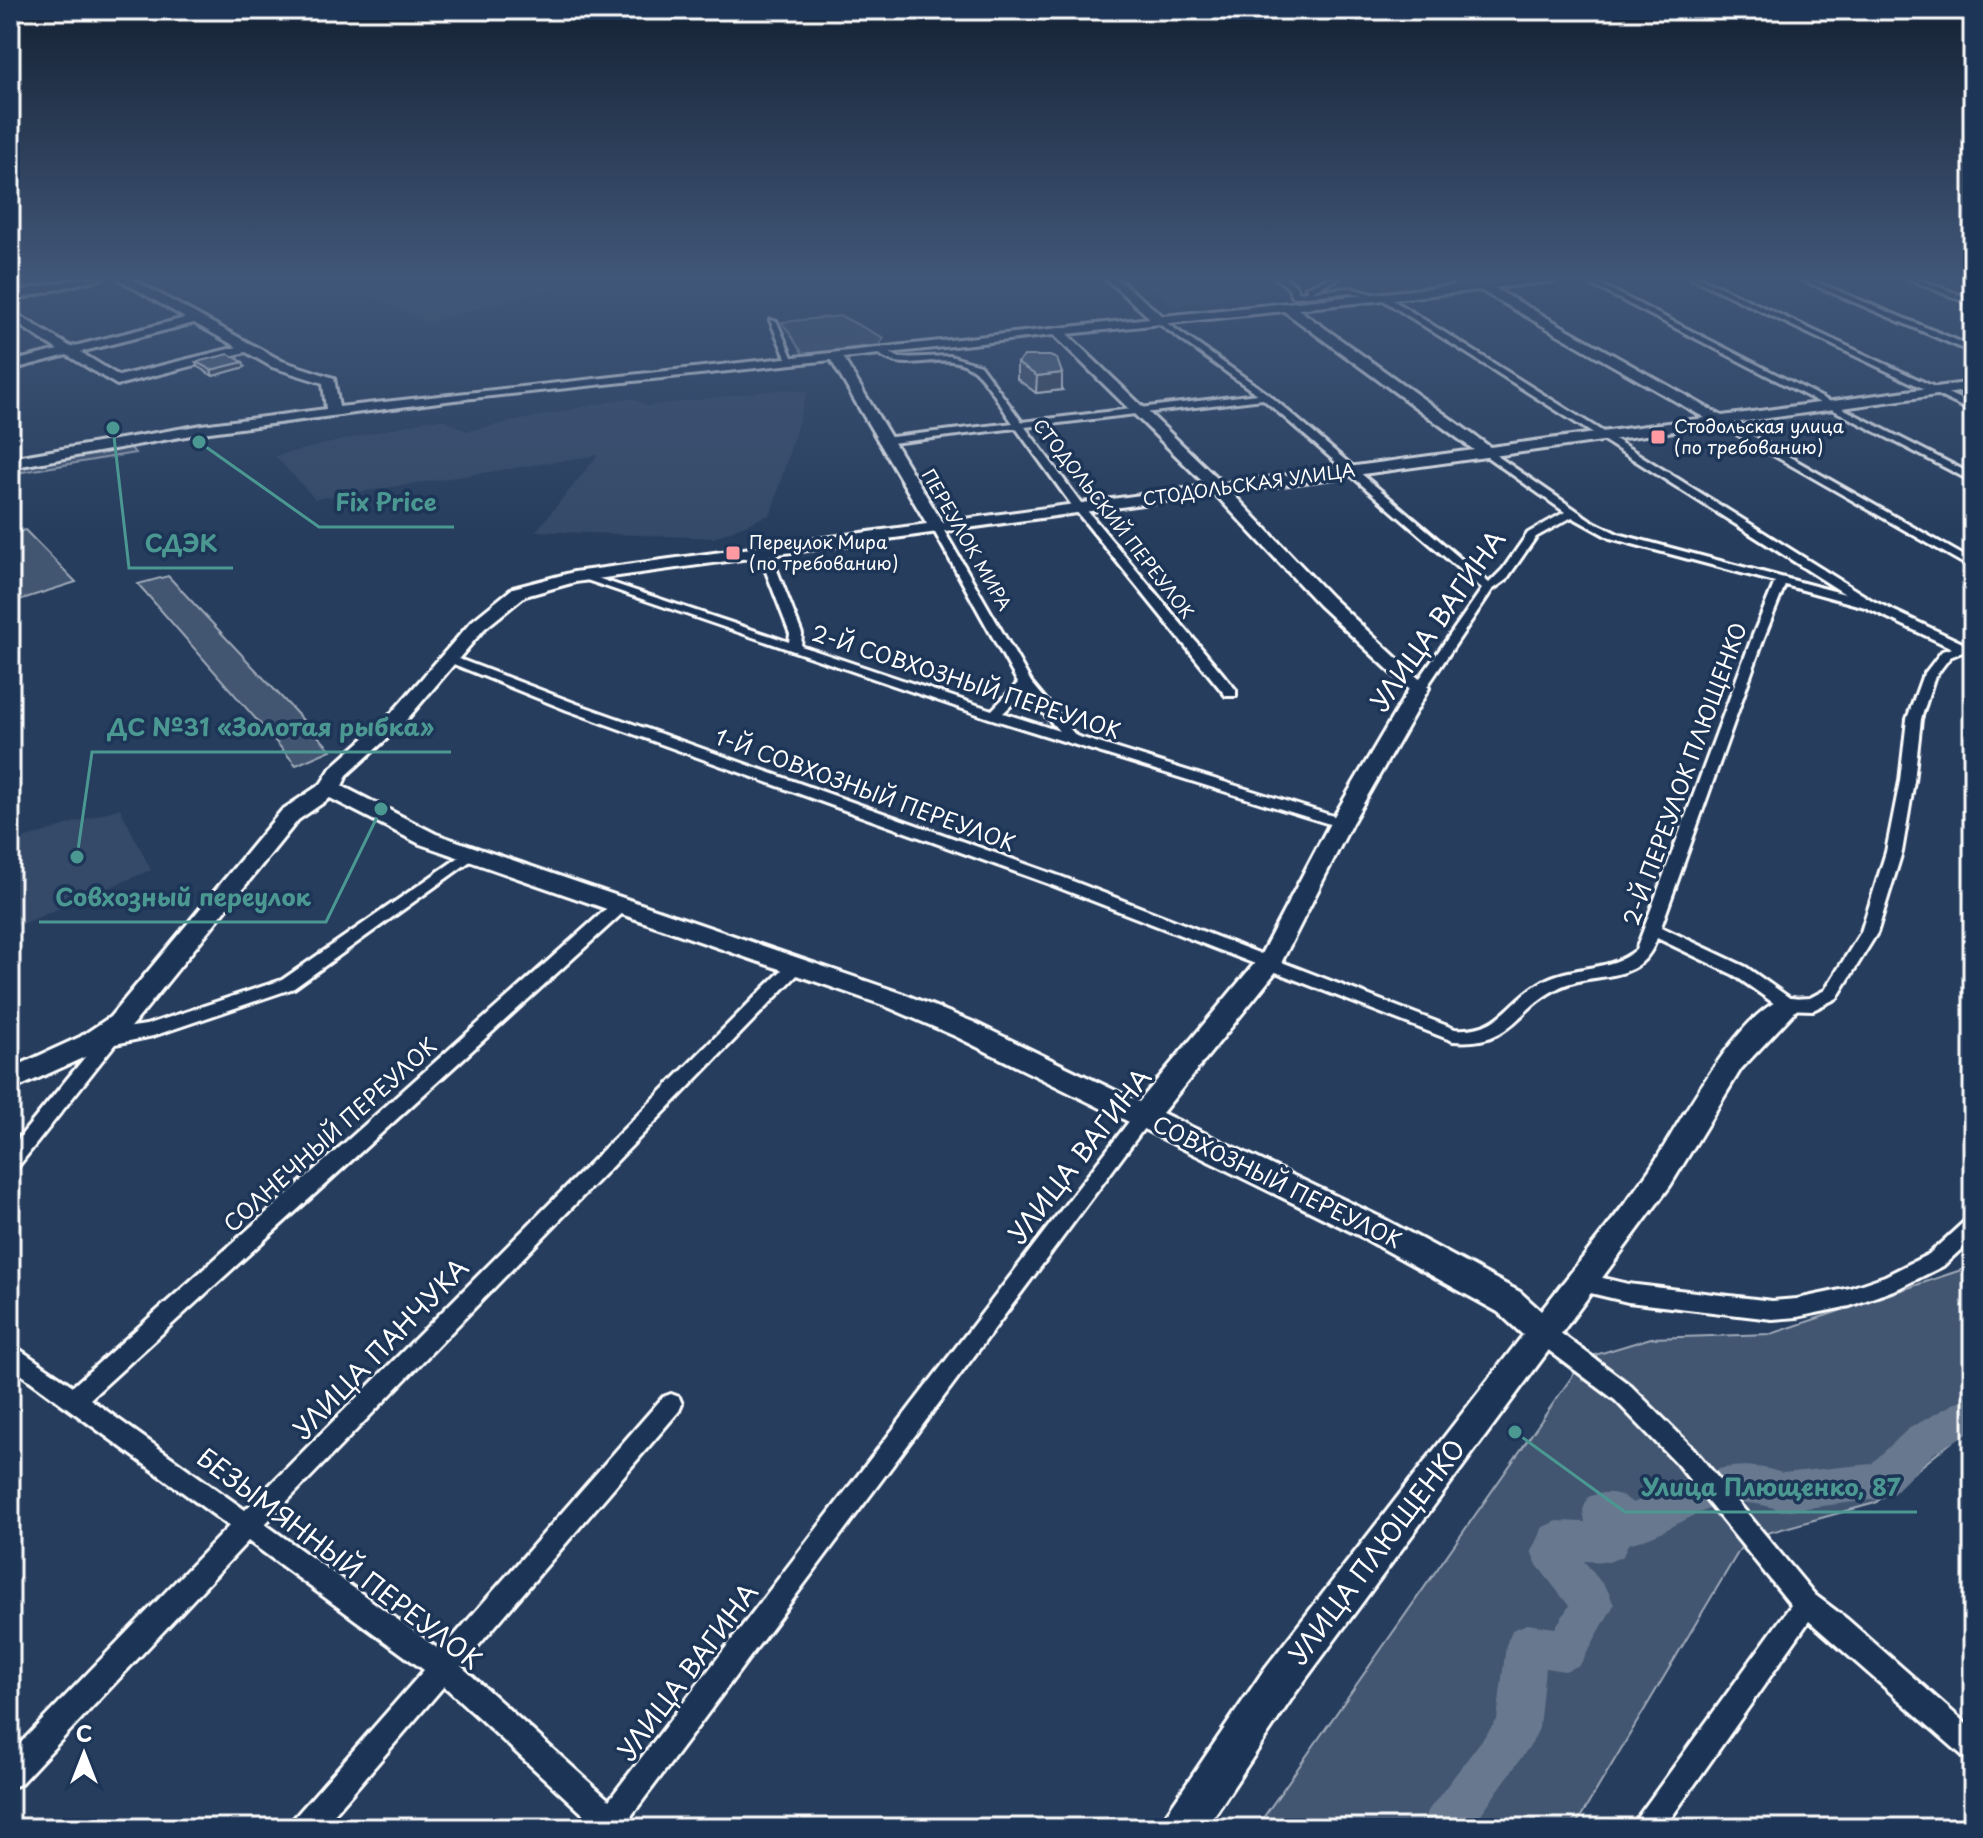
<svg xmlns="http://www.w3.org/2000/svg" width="1983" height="1838" font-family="'Playpen Sans',sans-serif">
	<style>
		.built { fill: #344a68 }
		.green { fill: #425672; stroke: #a0aab8; stroke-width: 2 }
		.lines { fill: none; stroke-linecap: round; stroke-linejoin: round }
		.river { fill: #67788e; fill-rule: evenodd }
		.street-casing { stroke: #fff; stroke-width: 6 }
		.secondary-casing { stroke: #fff; stroke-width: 6 }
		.street { fill: #1d3557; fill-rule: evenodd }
		.secondary { fill: #1d3557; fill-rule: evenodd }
		.wall { fill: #49596f; stroke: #fff; stroke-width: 2 }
		.shaded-wall { fill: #3c485a; stroke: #fff; stroke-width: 2 }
		.building { fill: #556781; stroke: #fff; stroke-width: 2 }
		.poi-dot { fill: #ff9aa2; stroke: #1d3557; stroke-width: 3 }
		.labels { text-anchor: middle; stroke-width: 7; stroke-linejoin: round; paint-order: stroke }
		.far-poi-label { font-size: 18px; fill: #fff; stroke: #1d3557; text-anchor: start }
		.far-street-label { font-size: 18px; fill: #fff; stroke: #1d3557 }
		.street-label { font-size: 22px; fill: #fff; stroke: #1d3557 }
		.near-street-label { font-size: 26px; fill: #fff; stroke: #1d3557 }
		.leader { fill: none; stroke: #4b9892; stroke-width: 3 }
		.callout-dot { fill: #4b9892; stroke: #1d3557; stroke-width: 3 }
		.callout-label { font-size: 24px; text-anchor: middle; font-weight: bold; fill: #4b9892; stroke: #1d3557; stroke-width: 7; stroke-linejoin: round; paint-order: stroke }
	</style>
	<rect width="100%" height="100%" fill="#263d5e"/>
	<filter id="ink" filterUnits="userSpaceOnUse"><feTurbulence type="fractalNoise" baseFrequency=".0125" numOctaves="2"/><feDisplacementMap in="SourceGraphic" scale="16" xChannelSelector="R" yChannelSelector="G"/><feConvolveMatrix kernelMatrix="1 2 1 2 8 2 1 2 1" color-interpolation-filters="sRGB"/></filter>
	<g filter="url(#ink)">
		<path class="built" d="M430,278H590L429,322L366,294Z
			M1139,278H1273L1292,292L1172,306Z
			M785,389L807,392L771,514L714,538L536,531L598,455L315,499L275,456L428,420H445L467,431L618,400L633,399L648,406Z
			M120,808L151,870L10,929V843Z"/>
		<path class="green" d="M841,316L884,338L879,345L803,354L782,322Z
			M130,447L135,453L10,474V469Z
			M25,530L76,582L10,603V534Z
			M168,576L331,750L296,765L138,584Z
			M1973,1266V1425L1875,1503L1746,1539L1574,1828H1256L1585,1358L1651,1338L1771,1334Z"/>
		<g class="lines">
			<path class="river" d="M1973,1393V1430L1934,1453L1893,1494L1880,1499L1782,1511C1713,1485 1686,1530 1628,1544L1623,1556L1609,1562L1584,1561L1608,1591L1614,1605L1580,1665L1565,1671L1545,1668L1539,1728L1532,1743L1471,1828H1420L1427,1812L1497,1720L1506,1645L1512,1630L1527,1624L1555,1628L1569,1606L1537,1565L1531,1551L1543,1527L1557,1521L1585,1522L1583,1510L1588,1497C1605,1490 1619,1491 1633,1503C1683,1481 1726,1453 1782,1473L1871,1464L1908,1429Z"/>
			<g class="street-casing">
				<path id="street" d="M1276,278C1286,277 1296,282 1298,292L1308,291L1306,287L1330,278H1339L1312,291L1351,288L1372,294L1368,296L1351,292L1295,297L1291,295L1289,288Z
					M1456,278H1464L1461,288L1457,290L1453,288Z
					M1579,278H1588L1973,475V482Z
					M1692,278H1701L1973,405V412Z
					M1798,278H1807L1973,347V353Z
					M1906,278H1916L1973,300V305Z
					M1383,294L1873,601L1973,648V657L1962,652L1950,657L1934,678L1921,719L1914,781L1902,852L1877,933L1837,998L1813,1010L1782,1009L1734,975L1657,938C1639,988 1596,969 1558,988C1514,1010 1513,1046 1453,1041L1052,885L567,710L441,659L443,656H451L577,704L1062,877L1455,1029C1502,1032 1507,1001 1543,981C1573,965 1609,972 1636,950L1753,635L1775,582L1610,538L1572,517L1536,537L1506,580L1492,590L1424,691L1419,692L1413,688L1482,589L1263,399L1025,427L1084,507L1236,690V696H1226L1076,511L1016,428L883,444L878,441L883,438L1013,423C1002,408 985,377 971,368C941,348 903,378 876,351L880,348L900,358L950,356L980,365L1022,422L1257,394L1158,323L1161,319L1268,394L1489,583L1503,569L1528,533L1565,512L1483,454L1482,452L1487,449L1592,521L1618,534L1845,594L1380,298ZM1785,585L1865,607L1952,648L1942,651L1922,677L1907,719L1900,781L1886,852L1861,932L1825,990L1810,998L1791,999L1746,967L1661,927L1765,635Z
					M770,320L777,322L794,362L787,360Z
					M1717,419H1723L1973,561V569L1717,423Z
					M938,526L943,529L1031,682L1076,736L1346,820L1348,823L1346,826H1336L989,718L575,576L585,574L789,642L790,634L762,561L755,553L765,551L773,560L802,634L801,646L992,710L1018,683L933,529ZM1025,692L1059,731L1003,713Z
					M471,849L476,851L479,854L476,857L294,988L153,1036L115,1044L17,1168L10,1171V1149L94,1046L90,1041L93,1036L112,1030L146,1025L282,980Z
					M620,901L626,902L628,906L626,910L90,1399L245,1510L790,962H802L804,966L802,970L265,1524L441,1651L663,1397L671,1394L679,1397L682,1404L679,1411L461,1666L609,1800L1137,1111L1144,1109L1151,1111L1153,1116L629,1819L633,1828H591L593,1823L444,1686L322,1828H290L294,1818L424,1670L248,1541L20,1784L10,1788V1754L229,1526L10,1366V1343L73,1386L614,902Z
					M1973,1218V1238L1943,1266L1899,1288L1850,1306L1797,1317L1772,1319L1628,1302L1582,1291L1575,1288L1572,1282L1575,1276L1582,1273L1628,1284L1772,1301L1797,1299L1850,1288L1885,1276L1929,1254L1966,1220Z
					M1543,1323L1551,1326L1631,1386L1693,1448L1815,1595L1847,1619L1973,1730V1761L1964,1757L1809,1621L1664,1828H1633L1637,1818L1791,1605L1677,1464L1615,1400L1535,1340L1532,1333L1535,1326Z"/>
			</g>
			<g class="secondary-casing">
				<path id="secondary" d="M82,278H102L10,301V293Z
					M117,278H130L282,361L334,378L339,407L1150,318L1105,278H1116L1163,316L1527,278H1560L1555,281L1494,288L1722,416L1973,382V390L1231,492L1331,597L1429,688L1352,823L1278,969L1162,1113L1384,1219L1520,1292L1541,1311C1577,1264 1616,1218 1650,1169C1674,1135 1750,985 1797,999L1801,1005L1741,1069L1670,1186L1294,1695L1206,1828H1161L1167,1813L1266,1667L1523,1335L1498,1312L1362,1237L955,1036L883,1005L420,844L330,798L298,820L128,1031L98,1051L10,1091V1069L80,1037L110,1017L282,810L321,784L331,768L389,716L472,621L513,588L574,572L927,524L831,360L454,400L202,433L10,468V458L202,425L326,409L323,383L272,367L246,352L117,385L67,355L10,370V362L58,350L10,319V310L71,347L185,318ZM1480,290L1705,418L1490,447L1298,309ZM1284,311L1474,450L1223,484L1067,334ZM194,323L237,347L119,376L80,352ZM1054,335L1207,486L942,522L843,358ZM1215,494L1319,605L1409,689L1330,823L1259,958L1139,1102L973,1022L901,993L436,834L342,786L347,775L403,724L484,629L525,596L575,582Z"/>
			</g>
			<use href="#street" class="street"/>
			<use href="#secondary" class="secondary"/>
		</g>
		<path class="wall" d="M196,362L245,367L213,376L198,367Z
			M1017,363L1062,390L1036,393L1017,379Z"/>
		<path class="shaded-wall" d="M243,362L245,367L213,376L211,370Z
			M1062,373V390L1036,393L1037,376Z"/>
		<path class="building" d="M229,354L243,362L211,370L196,362Z
			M1024,356H1050L1057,359L1062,373L1037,376L1017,363Z"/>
	</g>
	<linearGradient id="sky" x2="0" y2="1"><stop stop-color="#152234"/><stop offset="0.52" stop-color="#415779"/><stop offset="1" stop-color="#415779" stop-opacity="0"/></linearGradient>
	<rect width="1983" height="535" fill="url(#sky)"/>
	<g class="poi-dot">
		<rect x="1650" y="429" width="16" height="16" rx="4"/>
		<rect x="725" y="545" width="16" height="16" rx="4"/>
	</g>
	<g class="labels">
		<g class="far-poi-label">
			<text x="1674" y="433">Стодольская улица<tspan x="1674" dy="21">(по требованию)</tspan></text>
			<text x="749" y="549">Переулок Мира<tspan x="749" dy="21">(по требованию)</tspan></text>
		</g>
		<g class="far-street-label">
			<text transform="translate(1249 485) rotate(-8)" y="6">СТОДОЛЬСКАЯ УЛИЦА</text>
			<text transform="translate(1113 519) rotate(52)" y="6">СТОДОЛЬСКИЙ ПЕРЕУЛОК</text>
			<text transform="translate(966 540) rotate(60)" y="6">ПЕРЕУЛОК МИРА</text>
		</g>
		<g class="street-label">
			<text transform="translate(966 682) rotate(18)" y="8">2-Й СОВХОЗНЫЙ ПЕРЕУЛОК</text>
			<text transform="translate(1685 774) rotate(-70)" y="8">2-Й ПЕРЕУЛОК ПЛЮЩЕНКО</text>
			<text transform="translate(865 790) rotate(20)" y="8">1-Й СОВХОЗНЫЙ ПЕРЕУЛОК</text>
			<text transform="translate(330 1135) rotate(-42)" y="8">СОЛНЕЧНЫЙ ПЕРЕУЛОК</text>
			<text transform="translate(1277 1182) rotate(26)" y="8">СОВХОЗНЫЙ ПЕРЕУЛОК</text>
		</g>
		<g class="near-street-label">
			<text transform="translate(1438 621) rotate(-55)" y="9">УЛИЦА ВАГИНА</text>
			<text transform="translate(1080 1156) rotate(-52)" y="9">УЛИЦА ВАГИНА</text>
			<text transform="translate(381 1349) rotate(-46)" y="9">УЛИЦА ПАНЧУКА</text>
			<text transform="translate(1377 1552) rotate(-53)" y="9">УЛИЦА ПЛЮЩЕНКО</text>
			<text transform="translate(339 1559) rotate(37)" y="9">БЕЗЫМЯННЫЙ ПЕРЕУЛОК</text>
			<text transform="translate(688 1672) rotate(-53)" y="9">УЛИЦА ВАГИНА</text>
		</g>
	</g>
	<path class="leader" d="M199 442L319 527H454M113 428L129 568H233M77 857L92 752H451M381 809L326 922H39M1515 1432L1625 1512H1917"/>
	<g class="callout-dot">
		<circle cx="199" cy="442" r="8"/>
		<circle cx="113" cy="428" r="8"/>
		<circle cx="77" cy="857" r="8"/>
		<circle cx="381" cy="809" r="8"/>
		<circle cx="1515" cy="1432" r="8"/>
	</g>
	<g class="callout-label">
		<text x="386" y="511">Fix Price</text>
		<text x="181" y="552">СДЭК</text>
		<text x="271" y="736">ДС №31 «Золотая рыбка»</text>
		<text x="183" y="906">Совхозный переулок</text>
		<text x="1771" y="1496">Улица Плющенко, 87</text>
	</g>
	<rect width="1983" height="1838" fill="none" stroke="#1d3557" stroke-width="40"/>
	<rect x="20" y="20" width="1943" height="1798" fill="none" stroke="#fff" stroke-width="3" filter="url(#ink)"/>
	<g transform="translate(84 1754)" stroke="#1d3557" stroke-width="6" paint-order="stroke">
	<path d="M0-6L14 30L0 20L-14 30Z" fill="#ffffff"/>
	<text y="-12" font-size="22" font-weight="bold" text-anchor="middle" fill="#ffffff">С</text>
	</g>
</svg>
